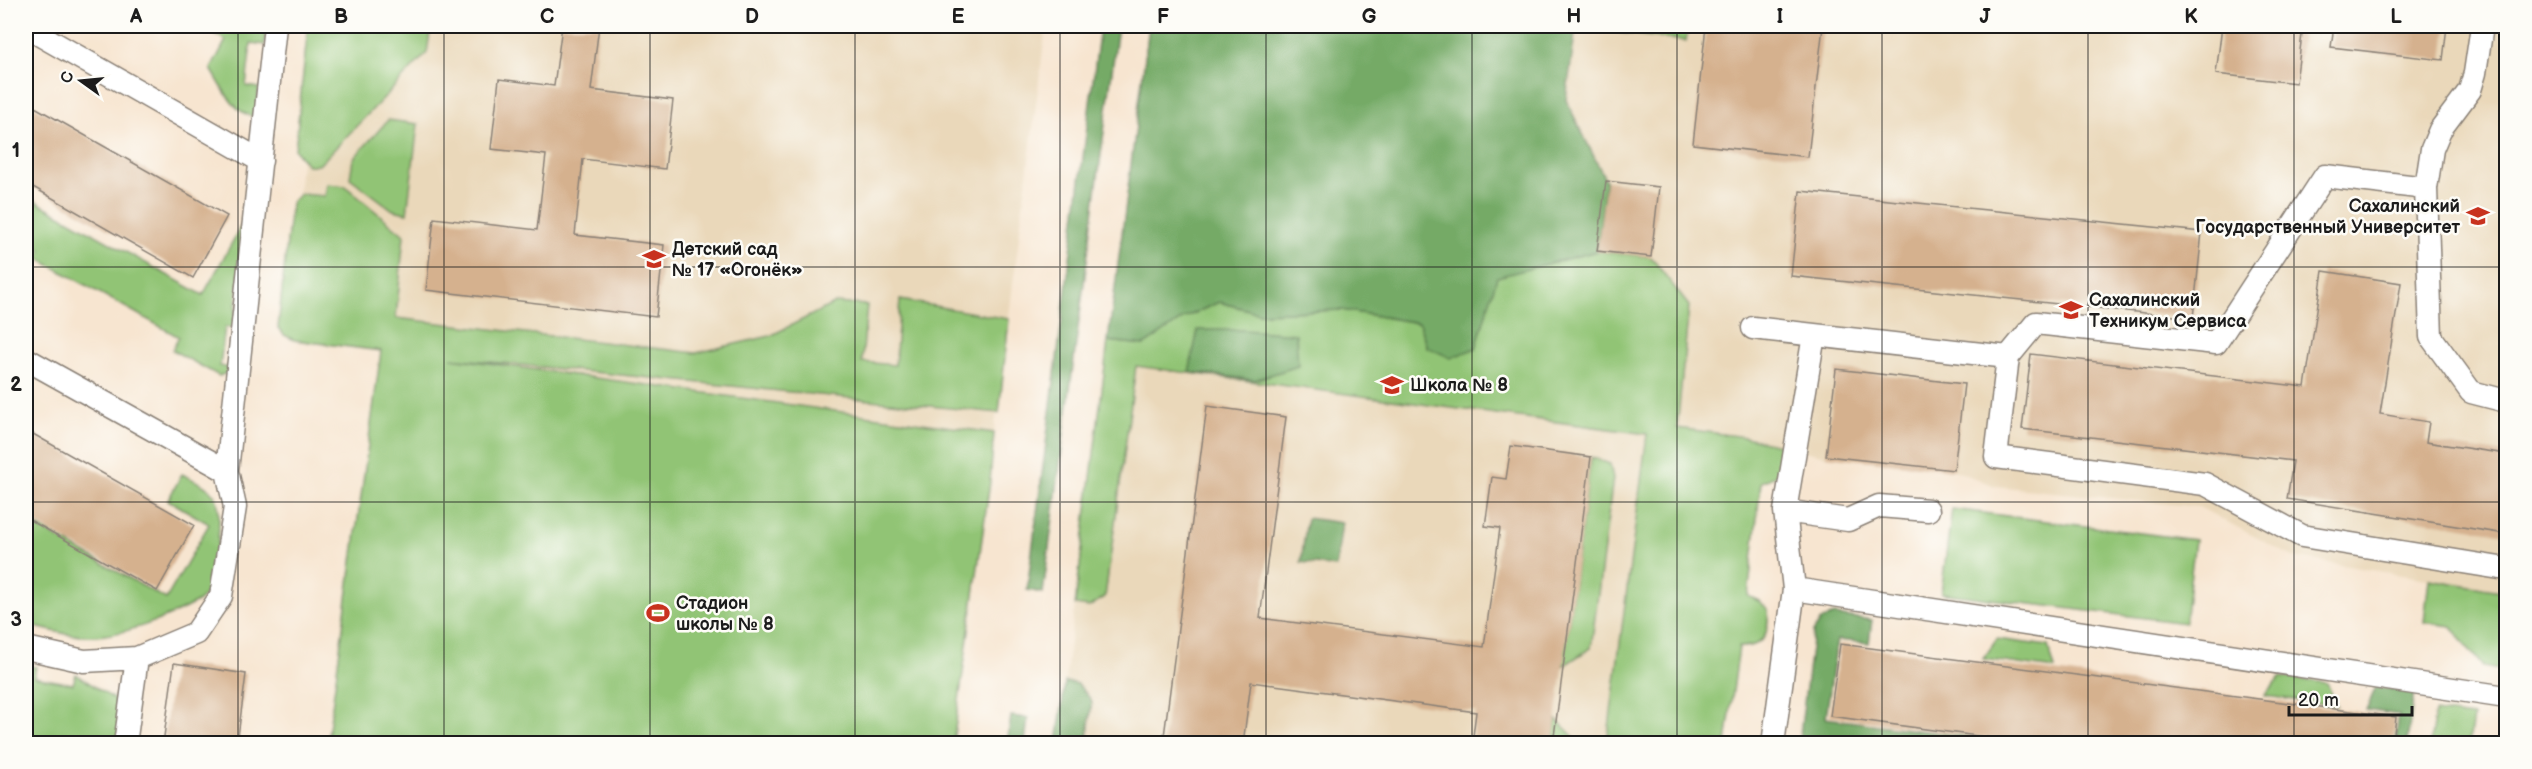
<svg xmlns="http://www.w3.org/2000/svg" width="2532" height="769" font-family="'Balsamiq Sans',sans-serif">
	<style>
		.built { fill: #ead8ba }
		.green { fill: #91c475; stroke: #567048; stroke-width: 1.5 }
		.forest { fill: #74aa66; stroke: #486341; stroke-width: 1.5 }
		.building { fill: #d5b18e }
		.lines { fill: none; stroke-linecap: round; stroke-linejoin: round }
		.lane-casing { stroke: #8a8076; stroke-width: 25 }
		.lane { stroke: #fff; stroke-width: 22 }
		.grid { fill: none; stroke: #1c1c1c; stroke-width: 1.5; stroke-opacity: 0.55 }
		.labels { text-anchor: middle; stroke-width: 5; stroke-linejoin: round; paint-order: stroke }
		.poi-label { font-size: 18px; font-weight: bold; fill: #1c1c1c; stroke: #fdfcf7; text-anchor: start }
		.neatline { fill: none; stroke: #1c1c1c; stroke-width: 2 }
		.grid-label { font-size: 20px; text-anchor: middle; font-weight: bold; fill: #1c1c1c }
	</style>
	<rect width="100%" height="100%" fill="#fdfcf7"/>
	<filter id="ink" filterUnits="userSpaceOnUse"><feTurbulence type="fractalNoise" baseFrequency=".0167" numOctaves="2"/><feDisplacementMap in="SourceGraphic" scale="12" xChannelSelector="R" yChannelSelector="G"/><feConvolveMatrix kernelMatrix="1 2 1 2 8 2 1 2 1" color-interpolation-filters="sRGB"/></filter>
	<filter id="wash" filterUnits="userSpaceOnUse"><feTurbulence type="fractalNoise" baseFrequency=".008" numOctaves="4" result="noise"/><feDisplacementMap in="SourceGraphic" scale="24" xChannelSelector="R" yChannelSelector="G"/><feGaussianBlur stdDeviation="1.35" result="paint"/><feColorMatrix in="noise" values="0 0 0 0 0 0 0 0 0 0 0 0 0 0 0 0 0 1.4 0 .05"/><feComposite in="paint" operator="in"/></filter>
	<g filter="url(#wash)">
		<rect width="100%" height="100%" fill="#f7e5d0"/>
		<path class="built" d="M315,26H1046L994,433L284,335Z
			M1149,26H2506V592L2293,557L2199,507L1995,486L1954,470L1826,456L1745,438L1703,743L1057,744Z"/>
		<path class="green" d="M199,26H266L265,45L251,43L246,86L259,88L256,117C233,115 223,87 211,69L226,40Z
			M308,26H431L427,53L319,165H307L295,150Z
			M1610,26H1688L1686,41L1609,31Z
			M388,120L418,124L407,213L393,210L350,178L353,159Z
			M327,184L345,186L404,235L396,318L696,353L770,336L835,303L867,305L862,362L895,365L900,300L1009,319L999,413L451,358L994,433L990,482L953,743H327L381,351L294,340L284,335L278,328L291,203L300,194L325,196Z
			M26,196L203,295L245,219L234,328L225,327L220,366L231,368L227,373L219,376L172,350L179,337L37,258L41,250L26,241Z
			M1597,251L1651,257L1689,306L1677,428L1745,437L1787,447L1776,476L1761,482L1748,596L1759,601L1768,609C1769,633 1766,647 1739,647L1726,743H1607L1647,434L1136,366L1105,597L1089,607L1075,605L1108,341L1144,345L1184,318L1219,302L1260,313L1342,310L1419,323L1427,347L1476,348L1496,277Z
			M1591,457L1610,464L1613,478L1591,648L1563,666Z
			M182,474C194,480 209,486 216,498C223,511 216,573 210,587C208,593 203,597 199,601C168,618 120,638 85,636C65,636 44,628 26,625V520L166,599L209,524L168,500Z
			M1952,509L2195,540L2185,623L1941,593Z
			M2429,579L2506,592V671L2483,667L2451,626L2424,622Z
			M1997,639L2048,646L2055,669L1983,659Z
			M26,665L36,667L34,677L73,684L76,674L115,700L123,716L122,743H26Z
			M2280,677L2327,683L2337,706L2265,696Z
			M2435,712L2473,717L2469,743H2430Z
			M1556,719L1578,741V743L1553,744Z"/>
		<path class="forest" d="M1100,26H1118L1043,593L1027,590Z
			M1149,26H1576L1566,100L1606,181L1597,251L1497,277L1476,348L1451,358L1427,347L1419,323L1342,310L1260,313L1219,302L1184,318L1144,345L1108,341Z
			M1198,330H1244L1296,334L1298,366L1255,380L1189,372Z
			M1307,518L1342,523L1336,567L1301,562Z
			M1834,615L1872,620L1869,643L1837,640L1826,718L2014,743H1799L1813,632L1821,620Z
			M1065,682L1078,684L1092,701L1087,743H1057Z
			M2376,687L2414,692L2407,743H2395L2399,715L2366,710Z
			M1011,716L1028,718L1025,743H1007Z"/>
		<g id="blocks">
			<path class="building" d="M562,26H599L591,90L673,100L665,169L583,159L575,235L664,245L656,317L426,290L434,218L537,230L546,155L491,149L499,79L554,86Z
				M1706,26H1823L1808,157L1693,144Z
				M2222,26H2303L2296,83L2216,74Z
				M2334,26H2447L2443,60L2331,47Z
				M26,102L227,216L193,278L26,183Z
				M1606,181L1659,187L1651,257L1597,251Z
				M1800,191L2202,232L2193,318L1791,276Z
				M2323,271L2401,283L2380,414L2429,422L2426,442L2506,454V534L2287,499L2293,461L2022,429L2031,354L2305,387Z
				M1836,369L1964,384L1954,470L1826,456Z
				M1207,406L1286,417L1260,618L1484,647L1500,528L1485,526L1492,477L1506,479L1511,446L1591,457L1553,744H1472L1476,712L1251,682L1243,744H1163Z
				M26,430L194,525L157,591L26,518Z
				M1840,644L2396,717L2393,744H2036L1830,716Z
				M174,663L246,674L237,744H163Z"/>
		</g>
	</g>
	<g filter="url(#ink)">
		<use href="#blocks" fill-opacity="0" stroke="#8a8076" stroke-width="1.5"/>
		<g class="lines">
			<g class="lane-casing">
				<path id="lane" d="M26,27L261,161
					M2426,188L2432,149L2440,130L2470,90L2475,73L2482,26
					M1753,328L2008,357L1996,457L2205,484L2302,536L2506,569
					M2008,357L2036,323L2216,343L2325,176L2426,188L2431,337L2471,392L2506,401
					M26,359L227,471
					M1785,511L1848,520L1879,506L1928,510
					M1794,589L2506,697
					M26,648L84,661L137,658L196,633L221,596L235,507L227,471L275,26
					M125,744L137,658
					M1773,744L1794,589L1785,511L1814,335"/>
			</g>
			<use href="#lane" class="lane"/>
		</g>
	</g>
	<path class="grid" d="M238,26V744M444,26V744M650,26V744M855,26V744M1060,26V744M1266,26V744M1472,26V744M1677,26V744M1882,26V744M2088,26V744M2294,26V744M26,267H2506M26,502H2506"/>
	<defs>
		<g id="university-bare" transform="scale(1.8)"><path d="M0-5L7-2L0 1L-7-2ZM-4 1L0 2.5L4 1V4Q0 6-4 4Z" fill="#c8321e" stroke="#fdfcf7" stroke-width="2.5" paint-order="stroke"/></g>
		<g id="school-bare" transform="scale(1.8)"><path d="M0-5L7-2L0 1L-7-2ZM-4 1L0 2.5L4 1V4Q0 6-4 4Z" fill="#c8321e" stroke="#fdfcf7" stroke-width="2.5" paint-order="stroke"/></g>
		<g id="stadium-bare" transform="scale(1.8)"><path d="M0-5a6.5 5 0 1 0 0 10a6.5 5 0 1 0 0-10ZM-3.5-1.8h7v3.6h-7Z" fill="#c8321e" stroke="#fdfcf7" stroke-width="2.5" paint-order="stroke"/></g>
	</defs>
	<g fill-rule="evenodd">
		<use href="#university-bare" x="2478" y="216"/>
		<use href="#school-bare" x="654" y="259"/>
		<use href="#university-bare" x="2071" y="310"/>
		<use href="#school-bare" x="1392" y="385"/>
		<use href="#stadium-bare" x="658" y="613"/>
	</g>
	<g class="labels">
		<g class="poi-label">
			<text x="2460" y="212" text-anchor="end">Сахалинский<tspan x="2460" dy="21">Государственный Университет</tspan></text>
			<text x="672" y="255">Детский сад<tspan x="672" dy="21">№ 17 «Огонёк»</tspan></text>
			<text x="2089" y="306">Сахалинский<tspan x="2089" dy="21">Техникум Сервиса</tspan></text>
			<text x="1410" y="391">Школа № 8</text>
			<text x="676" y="609">Стадион<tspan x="676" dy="21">школы № 8</tspan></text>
		</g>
	</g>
	<rect width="2532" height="769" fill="none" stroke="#fdfcf7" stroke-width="66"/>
	<g transform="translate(81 81) rotate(285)" stroke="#fdfcf7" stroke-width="4.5" paint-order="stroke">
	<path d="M0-4.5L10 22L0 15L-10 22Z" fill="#1c1c1c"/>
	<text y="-9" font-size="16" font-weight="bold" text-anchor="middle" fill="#1c1c1c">С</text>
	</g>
	<path d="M2289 706v9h123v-9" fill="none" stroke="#1c1c1c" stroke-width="3"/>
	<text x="2298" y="706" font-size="18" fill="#1c1c1c" stroke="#fdfcf7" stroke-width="4.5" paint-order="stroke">20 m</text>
	<rect x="33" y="33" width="2466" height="703" class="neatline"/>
	<g class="grid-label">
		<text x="136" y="23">A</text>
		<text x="341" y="23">B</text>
		<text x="547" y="23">C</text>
		<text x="752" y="23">D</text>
		<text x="958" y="23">E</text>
		<text x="1163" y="23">F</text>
		<text x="1369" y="23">G</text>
		<text x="1574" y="23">H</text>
		<text x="1780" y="23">I</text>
		<text x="1985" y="23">J</text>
		<text x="2191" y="23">K</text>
		<text x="2396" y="23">L</text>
		<text x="16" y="157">1</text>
		<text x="16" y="391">2</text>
		<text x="16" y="626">3</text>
	</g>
</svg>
